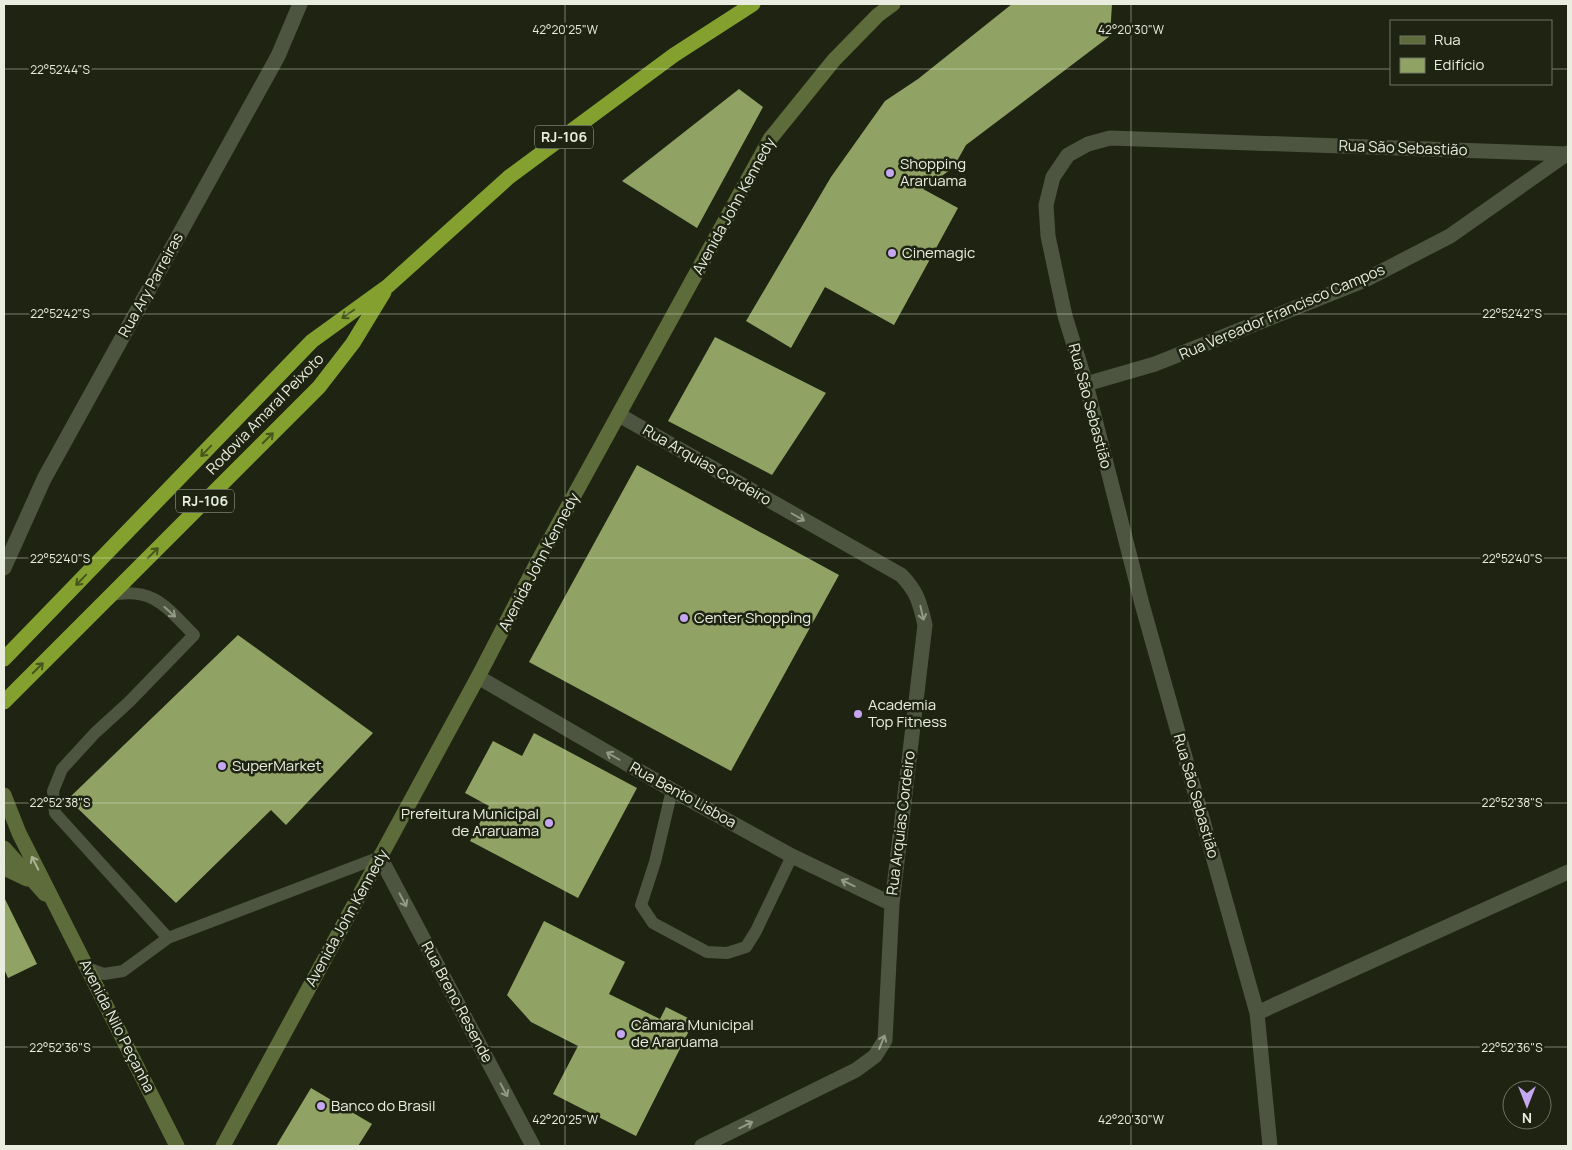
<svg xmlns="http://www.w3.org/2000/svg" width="1572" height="1150" font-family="Manrope,sans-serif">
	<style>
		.building { fill: #90a365 }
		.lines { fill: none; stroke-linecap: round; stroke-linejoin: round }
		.lane { stroke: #4d543f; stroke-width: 12 }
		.street { stroke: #4d543f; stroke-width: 15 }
		.secondary { stroke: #5e6b3a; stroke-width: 15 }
		.highway { stroke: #84a130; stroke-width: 15 }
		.oneway { stroke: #47561d }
		.oneway2 { stroke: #939987 }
		.oneway3 { stroke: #aab295 }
		.ticks { fill: none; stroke: #e8ede0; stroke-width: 1; stroke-opacity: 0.45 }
		.poi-dot { fill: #c5a7f1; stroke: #1e2411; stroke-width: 2 }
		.labels { text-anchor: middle; stroke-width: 5; stroke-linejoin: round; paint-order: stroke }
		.shield { fill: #1e2411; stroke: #abb1a2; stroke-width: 1 }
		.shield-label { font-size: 14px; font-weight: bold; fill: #e8ede0 }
		.street-label { font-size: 15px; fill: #e8ede0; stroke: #1e2411 }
		.poi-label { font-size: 15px; fill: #e8ede0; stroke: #1e2411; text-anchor: start }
		.ticks-label { font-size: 12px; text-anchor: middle; fill: #e8ede0; stroke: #1e2411; stroke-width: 5; stroke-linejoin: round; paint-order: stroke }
	</style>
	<rect width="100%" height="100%" fill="#1e2411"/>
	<path class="building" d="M1012,4H1112L1110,36L966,145L953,168L923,189L958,208L894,325L825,287L791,348L746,321L831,177L885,101L918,79Z
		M739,89L763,107L697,228L622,181Z
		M715,337L826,393L772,475L668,421Z
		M637,465L839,575L731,771L529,662Z
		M238,635L373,733L286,825L271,810L176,903L68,799Z
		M534,733L637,788L578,898L470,841L489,806L465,793L493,741L522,756Z
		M4,897L37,964L8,978L4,969Z
		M544,921L625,962L609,994L660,1019L666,1007L694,1021L636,1136L553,1094L578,1046L531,1022L507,995Z
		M311,1088L372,1124L358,1146H276Z"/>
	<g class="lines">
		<path class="lane" d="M111,595C154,587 166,607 194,635L129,702L95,733L62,769L53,791L55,813L168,938
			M672,790L655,862L641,905L653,923L707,952L727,953L746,947L756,931L792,856
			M88,968L104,974L123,971L168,938L380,857"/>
		<path class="street" d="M1086,384L1155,364L1365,280L1450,236L1568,153
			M619,415L901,575C917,591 920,603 925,625L892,904L885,1040L875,1056L856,1070L702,1146
			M4,568L44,479L278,56L300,4
			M478,677L672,790L792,856L892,904
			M380,857L533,1146
			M1257,1013L1568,872
			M1270,1146L1257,1013L1142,604L1086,384L1065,316L1048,236L1046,205L1053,177L1068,155L1088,144L1110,138L1567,154"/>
		<path class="secondary" d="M4,795L19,833L177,1146
			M4,848L45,894
			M4,868L27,879
			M223,1146L478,677L538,561L770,139L834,60L878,15L893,4"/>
		<path class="highway" d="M4,659L312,341L388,286L509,177L674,55L753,4
			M4,702L319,387L353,343L384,292"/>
	</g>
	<defs><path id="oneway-shaft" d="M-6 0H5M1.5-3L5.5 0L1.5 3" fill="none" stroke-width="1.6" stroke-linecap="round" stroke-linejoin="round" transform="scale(1.25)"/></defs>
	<g class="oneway">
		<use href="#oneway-shaft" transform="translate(348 314) rotate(145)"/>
		<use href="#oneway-shaft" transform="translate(268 438) rotate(-45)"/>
		<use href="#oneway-shaft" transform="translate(206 451) rotate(134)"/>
		<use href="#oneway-shaft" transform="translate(153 553) rotate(-45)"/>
		<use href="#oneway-shaft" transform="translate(81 580) rotate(134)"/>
		<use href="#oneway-shaft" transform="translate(38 668) rotate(-45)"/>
	</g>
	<g class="oneway2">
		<use href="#oneway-shaft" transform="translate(798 517) rotate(30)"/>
		<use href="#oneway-shaft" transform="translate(170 612) rotate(42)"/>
		<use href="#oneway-shaft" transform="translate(922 613) rotate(77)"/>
		<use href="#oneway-shaft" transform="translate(613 756) rotate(-150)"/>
		<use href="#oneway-shaft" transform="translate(848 883) rotate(-154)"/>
		<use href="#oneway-shaft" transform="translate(403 900) rotate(62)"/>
		<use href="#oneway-shaft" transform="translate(882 1042) rotate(-68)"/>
		<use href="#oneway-shaft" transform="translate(504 1090) rotate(62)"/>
		<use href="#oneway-shaft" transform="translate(746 1125) rotate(-26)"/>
	</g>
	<use class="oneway3" href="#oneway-shaft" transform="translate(35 863) rotate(-117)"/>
	<path class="ticks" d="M565,4V1146M1131,4V1146M4,69H1391M1551,69H1568M4,314H1568M4,558H1568M4,803H1568M4,1047H1568"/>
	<g class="poi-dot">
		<circle cx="890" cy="173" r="5"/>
		<circle cx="892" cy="253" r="5"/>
		<circle cx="684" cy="618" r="5"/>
		<circle cx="858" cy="714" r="5"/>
		<circle cx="222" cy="766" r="5"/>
		<circle cx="549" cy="823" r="5"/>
		<circle cx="621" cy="1034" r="5"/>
		<circle cx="321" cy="1106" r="5"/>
	</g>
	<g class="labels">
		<g class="shield">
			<rect x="535" y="125.5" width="58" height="23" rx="4"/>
			<rect x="176" y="489.5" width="58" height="23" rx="4"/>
		</g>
		<g class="shield-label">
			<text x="564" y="142">RJ-106</text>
			<text x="205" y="506">RJ-106</text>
		</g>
		<g class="street-label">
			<text transform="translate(1403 148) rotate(2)" y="5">Rua São Sebastião</text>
			<text transform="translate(734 206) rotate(-61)" y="5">Avenida John Kennedy</text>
			<text transform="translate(151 285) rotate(-61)" y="5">Rua Ary Parreiras</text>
			<text transform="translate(1282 312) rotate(-23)" y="5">Rua Vereador Francisco Campos</text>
			<text transform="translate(1090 406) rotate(75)" y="5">Rua São Sebastião</text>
			<text transform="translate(265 414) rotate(-46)" y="5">Rodovia Amaral Peixoto</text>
			<text transform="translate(707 465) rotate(30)" y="5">Rua Arquias Cordeiro</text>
			<text transform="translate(539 562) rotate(-62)" y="5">Avenida John Kennedy</text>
			<text transform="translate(683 795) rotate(29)" y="5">Rua Bento Lisboa</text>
			<text transform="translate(1196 796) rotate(74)" y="5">Rua São Sebastião</text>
			<text transform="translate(901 823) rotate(-83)" y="5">Rua Arquias Cordeiro</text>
			<text transform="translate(347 918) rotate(-61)" y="5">Avenida John Kennedy</text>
			<text transform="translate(457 1002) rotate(62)" y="5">Rua Breno Resende</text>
			<text transform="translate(117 1026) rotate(63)" y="5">Avenida Nilo Peçanha</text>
		</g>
		<g class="poi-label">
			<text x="900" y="169">Shopping<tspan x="900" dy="17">Araruama</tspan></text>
			<text x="902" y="258">Cinemagic</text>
			<text x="694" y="623">Center Shopping</text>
			<text x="868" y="710">Academia<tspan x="868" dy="17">Top Fitness</tspan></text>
			<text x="232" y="771">SuperMarket</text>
			<text x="539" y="819" text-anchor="end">Prefeitura Municipal<tspan x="539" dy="17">de Araruama</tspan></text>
			<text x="631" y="1030">Câmara Municipal<tspan x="631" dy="17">de Araruama</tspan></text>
			<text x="331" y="1111">Banco do Brasil</text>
		</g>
	</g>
	<g class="ticks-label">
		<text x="565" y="34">42°20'25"W</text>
		<text x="1131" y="34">42°20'30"W</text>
		<text x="60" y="74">22°52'44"S</text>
		<text x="1512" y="318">22°52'42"S</text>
		<text x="60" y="318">22°52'42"S</text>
		<text x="1512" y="563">22°52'40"S</text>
		<text x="60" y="563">22°52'40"S</text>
		<text x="1512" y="807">22°52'38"S</text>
		<text x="60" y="807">22°52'38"S</text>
		<text x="1512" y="1052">22°52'36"S</text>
		<text x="60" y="1052">22°52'36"S</text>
		<text x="565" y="1124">42°20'25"W</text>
		<text x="1131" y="1124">42°20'30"W</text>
	</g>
	<rect width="1572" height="1150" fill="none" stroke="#e8ede0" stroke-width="10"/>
	<rect x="1390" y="20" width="162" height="65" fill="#1e2411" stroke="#6f7464"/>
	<rect x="1400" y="36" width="25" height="8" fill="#5e6b3a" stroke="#6f7464"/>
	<text x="1434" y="45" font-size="15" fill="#e8ede0">Rua</text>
	<rect x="1400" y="58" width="25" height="15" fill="#90a365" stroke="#6f7464"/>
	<text x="1434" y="70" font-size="15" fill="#e8ede0">Edifício</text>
	<g transform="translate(1527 1105) rotate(180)"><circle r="24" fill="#1e2411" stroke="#6f7464"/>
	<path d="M0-4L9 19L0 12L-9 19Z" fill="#c5a7f1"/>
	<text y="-8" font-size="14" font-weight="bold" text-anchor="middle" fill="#e8ede0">N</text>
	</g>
</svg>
